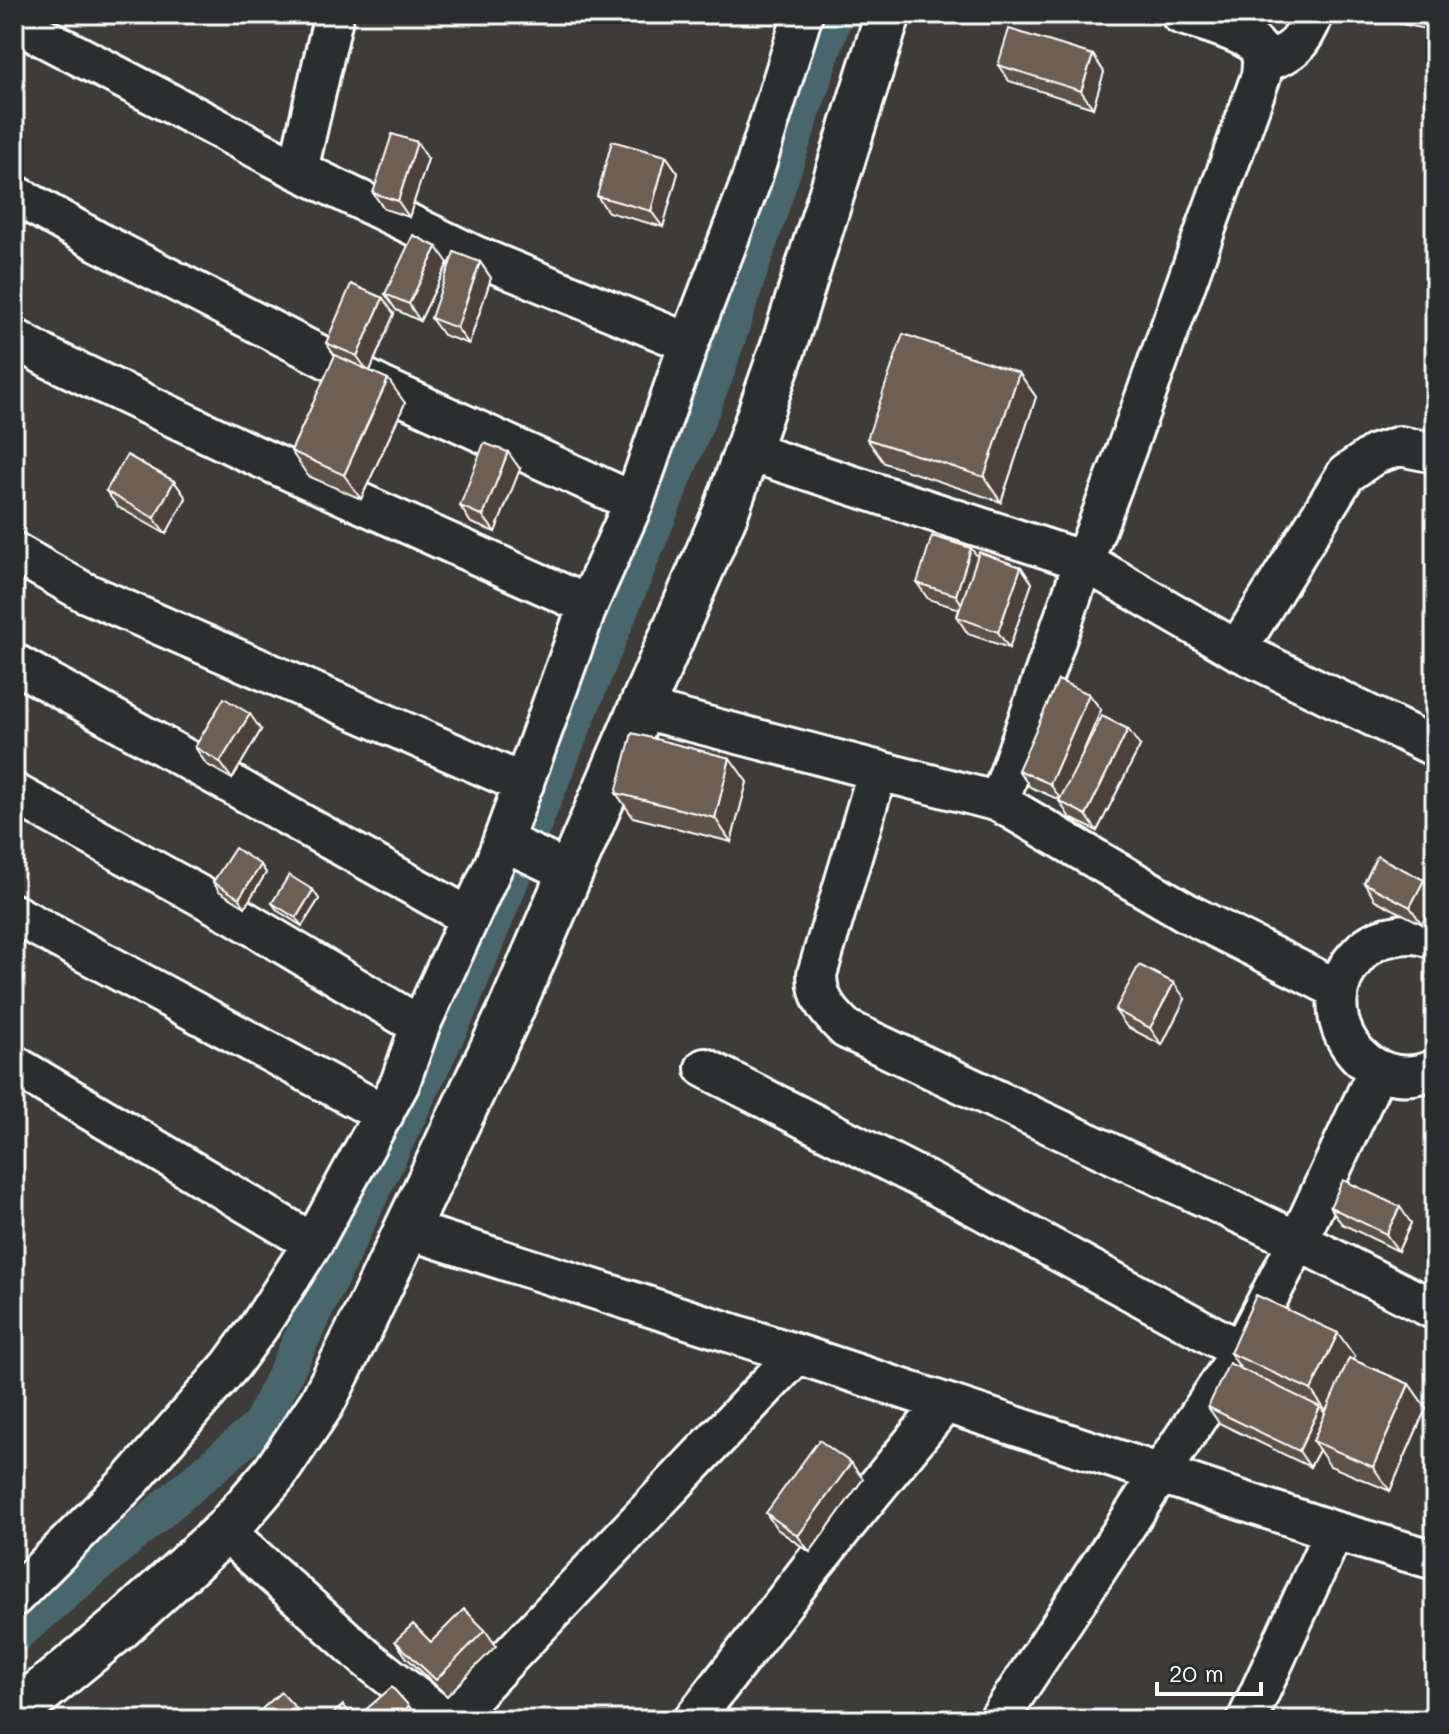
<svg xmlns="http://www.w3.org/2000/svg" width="1449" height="1734" font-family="Mali,sans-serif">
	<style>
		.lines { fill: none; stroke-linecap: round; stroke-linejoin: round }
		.canal { stroke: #48666c; stroke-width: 36 }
		.street-casing { stroke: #fff; stroke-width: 44 }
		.secondary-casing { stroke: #fff; stroke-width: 50 }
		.street { stroke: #2a2d2e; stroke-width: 38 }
		.secondary { stroke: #2a2d2e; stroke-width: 44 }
		.wall { fill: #5f5248; stroke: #fff; stroke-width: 2 }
		.shaded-wall { fill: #4d423b; stroke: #fff; stroke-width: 2 }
		.building { fill: #6e5f54; stroke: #fff; stroke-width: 2 }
	</style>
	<rect width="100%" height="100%" fill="#3e3c39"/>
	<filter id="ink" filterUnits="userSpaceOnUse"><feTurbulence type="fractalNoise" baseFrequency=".0125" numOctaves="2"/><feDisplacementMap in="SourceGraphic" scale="16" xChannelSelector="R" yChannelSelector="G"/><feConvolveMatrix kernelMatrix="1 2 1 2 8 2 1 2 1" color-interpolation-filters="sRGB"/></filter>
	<g filter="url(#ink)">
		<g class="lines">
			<path class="canal" d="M14,1636L260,1426L458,1011L715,376L835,14"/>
			<g class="street-casing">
				<path id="street" d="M14,22L298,170L474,255L689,343
					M1263,63C1293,53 1302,44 1314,14
					M298,170L334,14
					M14,194L99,242L380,386L634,502
					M14,338L49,358L245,451L588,605
					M747,451L1084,561L1237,650L1435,747
					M14,552L84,592L524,784
					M1237,650L1346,474L1375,454L1400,446L1435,453
					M14,663L469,917
					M642,709L999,802L1189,914L1337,989
					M878,770L817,974C817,1000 829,1012 846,1029L1298,1241L1435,1310
					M14,793L235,915L420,1026
					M999,802L1084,561L1126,450L1261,76C1262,66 1264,54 1256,46C1243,31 1200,21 1180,14
					M503,841L569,872
					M14,914L384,1114
					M1435,940C1422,933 1407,933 1393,936C1378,938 1365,946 1356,957C1306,1013 1365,1100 1435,1069
					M14,1065L313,1243
					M705,1068L962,1199L1241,1351
					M406,1229L797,1354L1334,1531L1435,1560
					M225,1531L366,1658L445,1720
					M14,1597L132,1479L231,1365L260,1325L313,1243L400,1083L420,1026L495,862L588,605L634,502L689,343L750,184L803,14
					M449,1720L797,1354
					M693,1720L812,1566L945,1403
					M998,1720L1241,1351L1298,1241L1378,1069
					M1247,1720L1334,1531"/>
			</g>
			<g class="secondary-casing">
				<path id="secondary" d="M14,1714L119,1628L225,1531L275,1473L322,1403L362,1324L510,1012L725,514L784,345L888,14"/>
			</g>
			<use href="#street" class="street"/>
			<use href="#secondary" class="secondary"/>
		</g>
		<path class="wall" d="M1355,14H1435V31Z
			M1093,55L1104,72L1093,108L1009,81L998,65Z
			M666,156L678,173L663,227L608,212L597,196Z
			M428,159L409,217L384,209L373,193Z
			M480,262L491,278L469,344L443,335L431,318Z
			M448,263L420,321L396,310L385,294Z
			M394,314L370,371L405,403L361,499L308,476L291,451L335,356L326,343Z
			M1019,373L1036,397L1001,502L884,463L867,439Z
			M520,469L495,532L471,523L460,506Z
			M174,481L186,498L166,534L118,507L106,491Z
			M978,557L1021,567L1032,583L1009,648L968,634L957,617L959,609L928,599L917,583Z
			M1089,694L1101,710L1077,765L1140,746L1097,831L1070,818L1059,801L1060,800L1030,787L1018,770Z
			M261,730L232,779L206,764L195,747Z
			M747,782L731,842L633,817L616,793Z
			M261,865L266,873L245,907L219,891L213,882Z
			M1424,880L1422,924L1375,900L1364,883Z
			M313,890L319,899L302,926L278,911L272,903Z
			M1185,999L1162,1045L1127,1027L1115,1010Z
			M1330,1207L1411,1223L1398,1251L1342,1224Z
			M1230,1353L1355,1357L1353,1360L1409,1384L1426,1408L1390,1491L1330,1466L1319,1450L1310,1467L1219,1423L1208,1407L1241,1369Z
			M851,1463L863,1479L810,1552L777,1529L766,1513Z
			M485,1630L496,1646L447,1696L407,1658L395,1641L431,1642Z
			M409,1706L419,1720H331L355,1719Z"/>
		<path class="shaded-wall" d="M1424,14H1435V31L1424,15Z
			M1093,55L1104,72L1093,108L1081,91Z
			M417,142L428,159L409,217L398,201Z
			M666,156L678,173L663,227L651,211Z
			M437,247L448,263L420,321L409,304Z
			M480,262L491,278L469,344L457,328Z
			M383,298L394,314L369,373L357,356Z
			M1019,373L1036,397L1001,502L984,477Z
			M388,379L405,403L361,499L344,475Z
			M508,452L520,469L495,532L483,516Z
			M174,481L186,498L166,534L154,518Z
			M971,548L983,564L967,612L956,595Z
			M1021,567L1032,583L1009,648L998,632Z
			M1089,694L1101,710L1062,801L1050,784Z
			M250,714L261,730L232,779L220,762Z
			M1128,729L1140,746L1097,831L1086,815Z
			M730,758L747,782L731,842L715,818Z
			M261,865L266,873L245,907L239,898Z
			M1424,880L1435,895V898L1422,924L1410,907Z
			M313,890L319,899L302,926L296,918Z
			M1174,983L1185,999L1162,1045L1150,1028Z
			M1400,1207L1411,1223L1398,1251L1386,1234Z
			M1338,1333L1355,1357L1328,1414L1311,1390Z
			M1409,1384L1426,1408L1390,1491L1373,1467Z
			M1320,1407L1332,1423L1313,1441L1319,1450L1310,1467L1299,1451Z
			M851,1463L863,1479L810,1552L798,1536Z"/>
		<path class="building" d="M1009,29L1093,55L1081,91L998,65Z
			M392,134L417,142L398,201L373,193Z
			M612,141L666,156L651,211L597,196Z
			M413,235L437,247L409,304L385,294Z
			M454,252L480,262L457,328L431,318Z
			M351,284L383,298L357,356L326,343Z
			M903,334L1019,373L984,477L867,439Z
			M335,355L388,379L344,475L291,451Z
			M484,443L508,452L483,516L460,506Z
			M127,455L174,481L154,518L106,491Z
			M932,536L971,548L956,595L917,583Z
			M979,552L1021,567L998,632L957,617Z
			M1058,680L1089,694L1050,784L1018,770Z
			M224,698L250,714L220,762L195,747Z
			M1102,716L1128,729L1086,815L1059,801Z
			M632,733L730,758L715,818L616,793Z
			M235,848L261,865L239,898L213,882Z
			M1377,856L1424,880L1410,907L1364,883Z
			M289,875L313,890L296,918L272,903Z
			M1139,965L1174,983L1150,1028L1115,1010Z
			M1343,1180L1400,1207L1386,1234L1330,1207Z
			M1256,1295L1338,1333L1311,1390L1230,1353Z
			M1349,1358L1409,1384L1373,1467L1313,1441Z
			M1229,1363L1320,1407L1299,1451L1208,1407Z
			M819,1440L851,1463L798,1536L766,1513Z
			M464,1609L485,1630L436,1680L395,1641L413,1624L431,1642Z
			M392,1687L409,1706L393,1720H331L329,1718L343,1705L355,1719Z
			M281,1692L307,1720H260L255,1715Z"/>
	</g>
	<rect width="1449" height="1734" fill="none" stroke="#2a2d2e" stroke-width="48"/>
	<rect x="24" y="24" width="1401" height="1686" fill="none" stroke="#fff" stroke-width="3" filter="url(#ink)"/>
	<path d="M1157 1682v12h104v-12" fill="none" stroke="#ffffff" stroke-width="4"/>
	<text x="1169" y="1682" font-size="24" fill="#ffffff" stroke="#2a2d2e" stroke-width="6" paint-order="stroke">20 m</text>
</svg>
